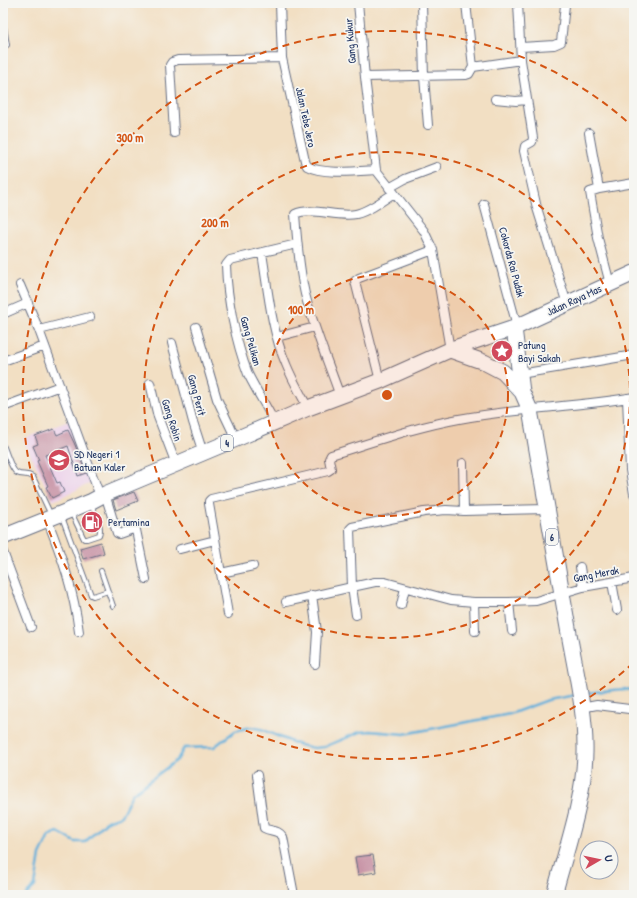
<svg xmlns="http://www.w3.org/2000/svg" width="637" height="898" font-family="'Patrick Hand',sans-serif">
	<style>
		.built { fill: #ecd1ea }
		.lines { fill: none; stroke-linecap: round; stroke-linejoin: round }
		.stream { stroke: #62b0db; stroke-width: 2.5 }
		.building { fill: #c996a8 }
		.lane-casing { stroke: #666d81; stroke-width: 6 }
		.street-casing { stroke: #666d81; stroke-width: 10 }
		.highway-casing { stroke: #666d81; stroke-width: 17 }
		.lane { stroke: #fff; stroke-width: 4 }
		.street { stroke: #fff; stroke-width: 8 }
		.highway { stroke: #fff; stroke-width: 15 }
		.ring { fill: none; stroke: #d45514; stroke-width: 2; stroke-dasharray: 7 5 }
		.labels { text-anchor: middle; stroke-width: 3.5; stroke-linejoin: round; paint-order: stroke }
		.shield { fill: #f6f6f2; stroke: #5d6b8a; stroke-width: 1 }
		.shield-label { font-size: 10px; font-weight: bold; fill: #1b2f5e }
		.street-label { font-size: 11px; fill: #1b2f5e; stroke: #f6f6f2 }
		.poi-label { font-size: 11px; fill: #1b2f5e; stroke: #f6f6f2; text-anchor: start }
		.centre { fill: #d45514; stroke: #f6f6f2; stroke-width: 2 }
		.ring-label { font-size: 12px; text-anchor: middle; font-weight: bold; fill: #d45514; stroke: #f6f6f2; stroke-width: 3.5; stroke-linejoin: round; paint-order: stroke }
	</style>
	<rect width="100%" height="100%" fill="#f6f6f2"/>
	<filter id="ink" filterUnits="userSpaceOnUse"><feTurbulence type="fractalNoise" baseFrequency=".025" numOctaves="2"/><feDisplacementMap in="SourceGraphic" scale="8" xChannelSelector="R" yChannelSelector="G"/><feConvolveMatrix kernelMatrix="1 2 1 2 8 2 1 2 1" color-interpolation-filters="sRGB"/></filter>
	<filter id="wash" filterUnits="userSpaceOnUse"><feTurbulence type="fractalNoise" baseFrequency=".012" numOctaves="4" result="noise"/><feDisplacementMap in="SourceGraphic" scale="16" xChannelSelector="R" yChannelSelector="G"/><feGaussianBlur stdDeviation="0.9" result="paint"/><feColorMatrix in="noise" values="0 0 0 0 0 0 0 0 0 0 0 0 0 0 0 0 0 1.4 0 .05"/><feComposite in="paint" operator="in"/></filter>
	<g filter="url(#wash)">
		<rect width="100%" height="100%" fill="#f2dfc3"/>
		<path class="built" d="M71,420L93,482L53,501L23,439Z"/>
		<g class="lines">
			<path class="stream" d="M585,693L623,689L634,690
				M26,895L35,886L40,855L49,836L58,832L75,842H85L107,821L121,816L132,794L177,760L184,748L214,747L235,731L251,727L261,729L299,745L314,748L324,747L360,732L370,731L404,734L510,714L548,700L576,695"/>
		</g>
		<g id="blocks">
			<path class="building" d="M54,429L57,435L68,430L75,445L86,473L78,476L68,446L45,455L57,483L60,482L64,492L52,498L46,487L48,486L37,461L39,460L33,446L38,444L35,436Z
				M134,492L138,501L116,510L113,500Z
				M101,542L104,553L83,559L80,548Z
				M373,855L376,872L358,875L355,857Z"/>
		</g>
	</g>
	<g filter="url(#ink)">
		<use href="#blocks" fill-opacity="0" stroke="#666d81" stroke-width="1"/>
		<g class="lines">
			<g class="lane-casing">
				<path id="lane" d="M3,21L7,45
					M4,447C6,452 12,471 17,473C22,476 26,473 33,477L51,515
					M71,512L84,539H87L99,535C103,526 94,513 91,504
					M62,517L91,595L93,596L108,591
					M101,571L113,606"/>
			</g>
			<g class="street-casing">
				<path id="street" d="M280,3L282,58L305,161L307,166C322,175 359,171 376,170
					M358,3L365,77L376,170L424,231L433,250L450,350
					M422,3L424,77L428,125
					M466,3L473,67
					M521,47L554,45L561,42L565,5
					M521,60L533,138L532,142L525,146L524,151L537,208L567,304
					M365,77L466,75L469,74L473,67L521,60L518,3
					M495,99L516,101L527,100
					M174,133L170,65L172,62L178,60L282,58
					M589,133L599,189
					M389,188L405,179L437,167
					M484,204L517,326
					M262,253C268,290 271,329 286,364C292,379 300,393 308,408
					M610,284L598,238L590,192L599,189L634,183
					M20,285L39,330L100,496
					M3,314L28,303
					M196,327L217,399L236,439
					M39,330L90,317
					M277,337L315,327
					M172,343L193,422L203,453
					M3,361L45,346
					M520,374L634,355
					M380,381L355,281L359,278L433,250
					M150,383L158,417L176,464
					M340,396C328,362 314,329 305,294C299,268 297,241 295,214C312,206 337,218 356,214C369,211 382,201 394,193
					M627,398L630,470L634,494
					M3,407L60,386
					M275,423C266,406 256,390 248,374C236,343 227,299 226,265L230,260L297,244
					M463,463L464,511
					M105,494L117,533L119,534L133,529L136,530L146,579
					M547,509L464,511L446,510L424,512L352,527L350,529L352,587L375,582H385L451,600L474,602H509L536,601L583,587L634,578
					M47,519C62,557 74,591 79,632
					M180,549L215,540
					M3,552L31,627
					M580,567L583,587
					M221,573L253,566
					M612,582L617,610
					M312,595L317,632L315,664
					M286,602L352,587L356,615
					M474,602L475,631
					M509,602L512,631
					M401,605L405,588
					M228,614L209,504V501L211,499L328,471L331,469L329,459L331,455C373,442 415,427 459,419C517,408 576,407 634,397
					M581,708L597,705L629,709L634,708
					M257,775L264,828C271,832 278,829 283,837L294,895"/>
			</g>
			<g class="highway-casing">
				<path id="highway" d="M514,328L522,392L530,410C543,483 555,555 568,628C575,669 586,712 585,753C584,800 566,850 554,895
					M450,350L484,362L503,372L522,392
					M3,537L90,502L105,494L236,439L308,408L380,381L454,348L514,328L634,273"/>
			</g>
			<use href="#lane" class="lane"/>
			<use href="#street" class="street"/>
			<use href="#highway" class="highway"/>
		</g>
	</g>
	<circle cx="387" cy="395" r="121" fill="#d45514" fill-opacity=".12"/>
	<g class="ring">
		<circle cx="387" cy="395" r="121"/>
		<circle cx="387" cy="395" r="243"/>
		<path d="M633 663A364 364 0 1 1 633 127"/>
	</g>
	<defs>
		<g id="sight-disc" transform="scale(1.15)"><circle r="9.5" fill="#d1495b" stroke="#f6f6f2"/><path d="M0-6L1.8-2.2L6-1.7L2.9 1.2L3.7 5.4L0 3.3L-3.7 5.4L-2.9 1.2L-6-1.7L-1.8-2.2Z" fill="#fff"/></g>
		<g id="school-disc" transform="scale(1.15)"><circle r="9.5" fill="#d1495b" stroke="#f6f6f2"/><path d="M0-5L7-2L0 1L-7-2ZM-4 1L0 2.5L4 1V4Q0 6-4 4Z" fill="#fff"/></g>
		<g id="fuel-disc" transform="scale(1.15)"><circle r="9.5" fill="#d1495b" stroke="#f6f6f2"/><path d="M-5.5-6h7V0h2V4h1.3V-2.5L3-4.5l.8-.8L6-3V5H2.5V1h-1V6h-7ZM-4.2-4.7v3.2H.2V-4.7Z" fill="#fff"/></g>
	</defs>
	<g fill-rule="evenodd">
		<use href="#sight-disc" x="502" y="351"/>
		<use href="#school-disc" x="59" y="460"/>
		<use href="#fuel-disc" x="92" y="522"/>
	</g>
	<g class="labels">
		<g class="shield">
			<rect x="221" y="435" width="12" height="16" rx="3"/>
			<rect x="546" y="529" width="12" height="16" rx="3"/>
		</g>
		<g class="shield-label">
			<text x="227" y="447">4</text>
			<text x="552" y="541">6</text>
		</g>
		<g class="street-label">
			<text transform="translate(350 41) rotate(-95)" y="4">Gang Kukur</text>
			<text transform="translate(306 117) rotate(78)" y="4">Jalan Tebe Jero</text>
			<text transform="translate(512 262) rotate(75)" y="4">Cokorda Rai Pudak</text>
			<text transform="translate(574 300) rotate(-25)" y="4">Jalan Raya Mas</text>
			<text transform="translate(251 341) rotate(74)" y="4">Gang Pelikan</text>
			<text transform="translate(197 395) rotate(75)" y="4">Gang Perit</text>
			<text transform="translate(172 420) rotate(72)" y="4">Gang Robin</text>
			<text transform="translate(596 574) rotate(-11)" y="4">Gang Merak</text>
		</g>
		<g class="poi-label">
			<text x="518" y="349">Patung<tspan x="518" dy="13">Bayi Sakah</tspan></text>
			<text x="74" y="458">SD Negeri 1<tspan x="74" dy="13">Batuan Kaler</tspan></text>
			<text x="108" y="526">Pertamina</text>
		</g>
	</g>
	<circle cx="387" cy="395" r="6" class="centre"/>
	<g class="ring-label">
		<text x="130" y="142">300 m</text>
		<text x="215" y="227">200 m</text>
		<text x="301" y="314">100 m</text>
	</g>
	<rect width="637" height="898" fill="none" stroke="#f6f6f2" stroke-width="16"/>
	<g transform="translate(599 860) rotate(81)"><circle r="19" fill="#f6f6f2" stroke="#9ea6b7"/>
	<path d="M0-3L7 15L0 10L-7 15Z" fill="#d1495b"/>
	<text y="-6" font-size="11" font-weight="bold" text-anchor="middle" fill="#1b2f5e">U</text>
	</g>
</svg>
